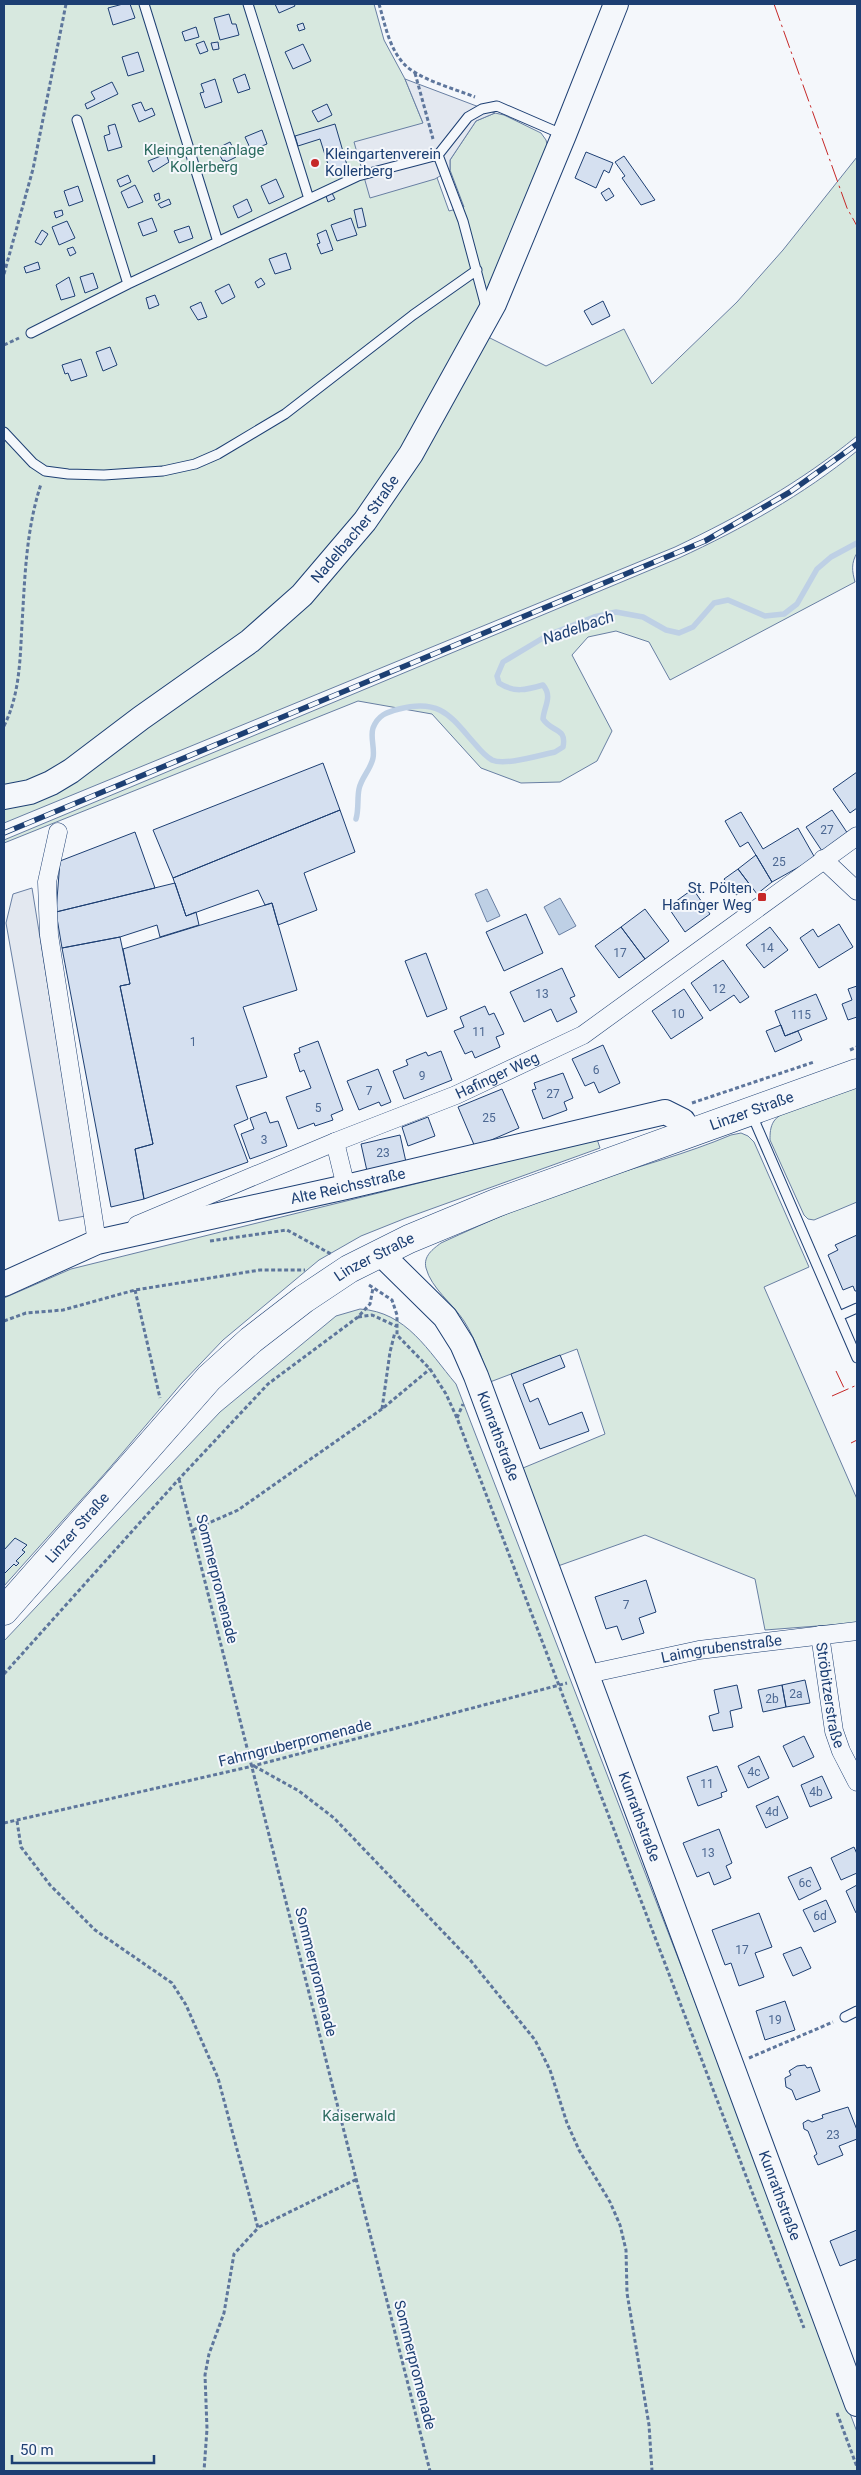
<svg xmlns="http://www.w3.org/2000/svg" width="861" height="2475" font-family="Roboto,sans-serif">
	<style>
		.green { fill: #d7e8df; stroke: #687fa3 }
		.parking { fill: #e3e8f0; stroke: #687fa3 }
		.water { fill: #bed0e5; stroke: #687fa3 }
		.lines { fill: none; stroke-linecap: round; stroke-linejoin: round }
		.stream { stroke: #bed0e5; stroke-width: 5.5 }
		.building { fill: #d5e0f0; stroke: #1d3f73 }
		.lane-casing { stroke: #1d3f73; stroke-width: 11 }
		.street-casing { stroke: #1d3f73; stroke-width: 19 }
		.secondary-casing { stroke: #1d3f73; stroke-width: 26 }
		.primary-casing { stroke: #1d3f73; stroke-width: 29 }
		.path { stroke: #5e769c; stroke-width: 3; stroke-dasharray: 4 2.5; stroke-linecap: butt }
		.lane { stroke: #f4f7fb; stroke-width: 9 }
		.street { stroke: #f4f7fb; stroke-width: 18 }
		.secondary { stroke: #f4f7fb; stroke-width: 24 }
		.primary { stroke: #f4f7fb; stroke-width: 28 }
		.rail-casing { stroke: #1d3f73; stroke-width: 5.5 }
		.rail { stroke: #f4f7fb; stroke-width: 4; stroke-dasharray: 11; stroke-linecap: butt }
		.power { stroke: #c62828; stroke-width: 1; stroke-dasharray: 18 4 2.5 4; stroke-linecap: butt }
		.poi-dot { fill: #c62828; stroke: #f4f7fb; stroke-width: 2 }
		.labels { text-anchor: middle; stroke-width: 4; stroke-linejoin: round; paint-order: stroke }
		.number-label { font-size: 12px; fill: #4b6792 }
		.park-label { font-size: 15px; fill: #2c6c60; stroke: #f4f7fb }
		.poi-label { font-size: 15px; fill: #1d3f73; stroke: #f4f7fb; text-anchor: start }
		.street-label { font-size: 15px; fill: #1d3f73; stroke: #f4f7fb }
		.water-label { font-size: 16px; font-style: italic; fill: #1d3f73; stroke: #f4f7fb }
	</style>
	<rect width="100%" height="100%" fill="#f4f7fb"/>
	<path class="green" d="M4,4H374L384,40L405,79L423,123L431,161L449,211L464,207L450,170V160L476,121L495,113L504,115L541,133L546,140L548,148L500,270L404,450L317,566L244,632L65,763L28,781L4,787Z
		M857,157V436C801,482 740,516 675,547L4,823V805L284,625L486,336L546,366L624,329L652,384L737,302L783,250Z
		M857,451V553C851,563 852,571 855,582L670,680L649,642L616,631L588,637L572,655L612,731L597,761L560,782L521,783L481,768L432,714L358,701L4,843V840L679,558C742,529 803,495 857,451Z
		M857,1085V1202L814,1220L808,1219L804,1215L770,1140C770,1134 770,1127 774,1121C783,1107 840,1092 857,1085Z
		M741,1133L748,1136L754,1142L809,1267L764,1287L857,1499V1623L765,1630L755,1579L645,1535L558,1566L523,1468L605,1434L577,1349L490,1382C483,1361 476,1340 464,1321C453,1304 431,1288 426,1268C423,1256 433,1249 441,1243C491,1220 541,1198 593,1181C640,1166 686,1154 731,1135Z
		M597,1139L600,1148L406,1218L361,1236L319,1260L223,1340L181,1384L107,1471L4,1586V1298L71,1269Z
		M360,1309C407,1312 428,1351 456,1384L721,2069L857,2432V2471H4V1641L220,1412L336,1316Z"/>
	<path class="parking" d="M405,79L495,113L476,121L450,160V170L435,179L370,198L354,142L423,123Z
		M32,888L85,1216L59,1221L6,923L13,894Z"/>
	<path class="water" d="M487,889L500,916L487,922L475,894Z
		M560,898L576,926L559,935L544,907Z"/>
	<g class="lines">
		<path class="stream" d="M356,819C359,809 357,799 359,789C361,778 371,769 373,758C375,748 370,737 373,728C378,715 387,712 399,709C441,698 451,717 475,744C480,750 485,756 492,760C505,766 540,755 555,752L563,747C567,727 552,733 543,719C544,706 553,697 543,685C526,690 514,693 499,683L497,676L503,662L548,635L594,617L616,612L643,617L666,630L679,633L693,627L714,603L728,600L765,616L784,614L797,604L817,569L831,557L857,543"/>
	</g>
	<path class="building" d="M123,4H130L135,18L113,25L108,8Z
		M275,4H294L295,6L279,13Z
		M229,14L232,24H236L239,35L220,40L214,18Z
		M303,23L305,29L299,31L297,25Z
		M196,27L199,37L185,41L182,32Z
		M204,41L208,51L200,54L196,44Z
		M218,42L219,49L213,50L211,43Z
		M303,44L311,61L293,69L285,52Z
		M138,52L144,71L128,76L122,57Z
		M245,74L250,89L238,93L233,79Z
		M215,79L222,102L205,108L200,93L204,92L201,84Z
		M112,82L118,94L87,109L85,104L95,99L91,92Z
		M141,102L145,111L152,108L155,115L139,122L132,105Z
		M327,104L332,115L318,122L312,111Z
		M115,124L122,147L108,151L104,136L110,134L108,126Z
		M335,124L349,172L332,177L320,139L298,146L295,136Z
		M262,130L267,144L251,150L245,137Z
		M230,142L236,154L234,155L236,157L226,162L225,160L223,161L216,149Z
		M586,152L613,163L609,173L604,170L596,188L575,178Z
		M166,154L169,162L153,172L148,161Z
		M624,156L655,200L641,205L622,178L625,176L615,162Z
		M128,175L131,182L120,187L117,180Z
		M276,179L284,197L269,204L261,186Z
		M135,185L143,202L128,208L121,192Z
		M78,186L83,201L69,206L64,191Z
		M609,188L614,196L606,201L601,193Z
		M159,193L160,199L156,201L154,195Z
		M332,193L335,199L328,202L326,196Z
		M169,199L171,204L161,208L158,204Z
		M247,199L252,211L238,218L233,206Z
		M362,208L366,226L358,228L354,210Z
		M62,210L63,215L56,218L54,212Z
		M152,218L157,231L143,236L138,223Z
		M351,218L357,235L337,241L331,225Z
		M67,221L75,238L59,245L52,227Z
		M189,226L193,238L179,243L174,231Z
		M42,230L48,234L41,245L35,242Z
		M326,230L333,250L321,254L317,244L320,243L317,234Z
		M73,247L76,253L70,256L67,249Z
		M286,253L291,269L275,274L269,259Z
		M38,262L40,269L26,273L24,267Z
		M93,273L98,288L85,293L80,277Z
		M69,277L75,296L61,300L56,285Z
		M261,278L265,284L258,288L255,282Z
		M229,284L235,297L222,304L215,291Z
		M155,295L159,305L149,309L146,298Z
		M603,301L610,316L592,325L584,311Z
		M201,302L207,317L198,320L190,307Z
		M110,347L117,365L103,371L96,352Z
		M81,359L87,376L71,381L68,373L65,374L62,365Z
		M323,763L340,810L173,878L153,830Z
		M857,772V808L850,813L833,789Z
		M340,810L355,852L304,873L317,910L278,925L272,903L265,905L258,890L186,916L173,878Z
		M832,810L848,834L822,851L806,827Z
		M741,812L763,849L798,828L815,858L772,882L748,842L740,847L725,821Z
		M135,832L155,888L56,912L60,861Z
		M756,855L772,882L757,894L738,869Z
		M738,869L750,885L736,895L724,879Z
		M175,883L186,916L196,912L199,925L160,937L157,925L120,937L62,948L56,912Z
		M693,889L710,914L685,932L668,907Z
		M272,903L297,990L243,1007L267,1077L236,1086L248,1119L234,1125L248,1162L144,1199L135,1149L153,1144L120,986L130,984L123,949Z
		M645,909L669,941L645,959L621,927Z
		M526,914L543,953L504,971L486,932Z
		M839,924L853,947L819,968L800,938L813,929L818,937Z
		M621,927L645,959L619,978L595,946Z
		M770,927L788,950L764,968L746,945Z
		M120,937L130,984L120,986L153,1144L135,1149L144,1199L111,1207L62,948Z
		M426,953L447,1009L427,1017L405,961Z
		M723,960L749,997L740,1003L734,995L710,1011L691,983Z
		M562,968L575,996L570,998L577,1012L557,1022L551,1009L524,1022L510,992Z
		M857,986V1017L848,1020L842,1004L852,1000L848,989Z
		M684,989L703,1018L671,1039L652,1011Z
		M816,994L827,1019L785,1036L775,1011Z
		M485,1006L489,1015L494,1013L504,1034L496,1037L500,1047L475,1058L472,1051L465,1054L454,1031L464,1027L460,1017Z
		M781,1025L785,1036L798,1031L802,1040L775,1052L766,1031Z
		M318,1041L343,1110L331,1115L333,1120L315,1126L314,1123L298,1129L286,1097L311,1088L304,1070L300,1072L294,1054L300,1052L299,1048Z
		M603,1045L620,1083L599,1093L594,1082L585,1086L572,1059Z
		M441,1051L452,1080L404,1099L393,1071L408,1065L406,1060L426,1052L428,1056Z
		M378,1069L391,1102L381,1106L379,1102L359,1110L347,1081Z
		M563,1073L573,1098L564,1102L567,1110L543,1119L532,1090L536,1089L534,1083Z
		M502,1089L519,1128L475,1147L458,1107Z
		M266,1112L270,1123L278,1121L287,1146L250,1159L241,1134L254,1129L250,1118Z
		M428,1117L435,1136L408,1146L402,1127Z
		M400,1135L406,1162L367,1171L361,1144Z
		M857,1235V1291H855L853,1286L843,1290L828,1255L838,1250L835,1245Z
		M560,1355L565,1367L523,1384L530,1402L538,1398L549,1425L582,1412L589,1431L540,1449L511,1374Z
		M15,1538L27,1545L22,1550L25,1552L16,1561L19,1563L16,1566L14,1564L4,1574V1550Z
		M646,1580L656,1612L639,1618L644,1633L622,1640L617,1626L606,1629L595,1597Z
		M805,1680L810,1703L786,1707L782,1685Z
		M737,1685L742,1708L730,1711L733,1727L713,1731L709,1716L719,1713L714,1690Z
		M782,1685L786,1707L763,1712L758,1690Z
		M804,1736L814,1757L793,1767L783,1746Z
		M759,1756L769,1778L748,1788L738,1766Z
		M717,1766L727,1791L721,1793L722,1797L698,1806L687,1777Z
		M822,1776L832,1798L810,1807L801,1785Z
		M778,1796L788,1818L766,1828L756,1806Z
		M719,1829L732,1863L726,1866L731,1878L714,1885L709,1872L697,1877L683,1843Z
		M854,1847L857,1854V1873L841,1880L831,1858Z
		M811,1867L821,1889L799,1900L788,1877Z
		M857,1885V1912L856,1913L846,1891Z
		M826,1900L836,1922L814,1932L803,1910Z
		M759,1913L772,1947L755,1953L764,1977L739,1986L731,1963L725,1965L712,1930Z
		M801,1947L811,1968L793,1976L783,1954Z
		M785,2001L795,2030L765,2040L756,2011Z
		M805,2065L807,2068L811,2067L820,2091L796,2100L792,2090L786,2087L785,2078L791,2075L789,2071L797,2066Z
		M848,2107L857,2130V2139L839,2146L843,2155L818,2165L814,2156L817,2154L808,2131L804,2129L803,2123L808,2120L812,2122L823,2118L822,2115Z
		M857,2230V2259L840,2266L830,2241Z"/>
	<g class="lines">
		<g class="lane-casing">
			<path id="lane" d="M144,4L218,242
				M248,4L309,199
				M77,120L128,284
				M438,155L463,221L486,307
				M31,333L128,284L358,176L438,155L468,117L482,109L497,106L564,135
				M4,432L33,463L45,471L68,474L104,475L163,471L195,464L218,454L285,414L413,315L477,270
				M752,1115L857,1358
				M839,1316L857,1308
				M845,2017L857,2011"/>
		</g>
		<g class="street-casing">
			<g id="street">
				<path d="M58,832L47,882L49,935L97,1242L108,1237"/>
				<path d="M823,859L857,891"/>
				<path d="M335,1142L346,1187"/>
				<path id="s1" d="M137,1225L335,1142L456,1095L583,1035L857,836"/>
				<path id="s2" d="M820,1635L834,1731L841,1751L857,1782"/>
				<path id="s3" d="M588,1674L699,1650L857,1631"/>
			</g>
		</g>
		<g class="secondary-casing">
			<g id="secondary">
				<path id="s4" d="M4,797L30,792L51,783L71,771L141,718L250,641L302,595L365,521L411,454L494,304L564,135L616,4"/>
				<path id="s5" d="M380,1253L445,1317L462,1344L476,1376L857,2404"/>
				<path id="s6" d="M4,1284L97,1242L346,1187L665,1112L683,1121L689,1132"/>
			</g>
		</g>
		<g class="primary-casing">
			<g id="primary">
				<path id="s7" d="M4,1611L209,1378L251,1340L304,1299L349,1269L409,1239L496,1203L857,1073"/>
			</g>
		</g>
		<path class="path" d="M379,4C385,24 389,48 404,64C418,79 455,89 475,97
			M415,73L433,139
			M4,274L33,169L66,4
			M4,345L19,338
			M4,726C20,694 20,659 22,624C25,576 26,530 41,484
			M850,1050L857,1047
			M692,1103L814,1062
			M210,1241L287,1230L331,1254
			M369,1285L392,1300L397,1315V1335L430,1369L446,1394L457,1418L804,2328
			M135,1290L160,1398
			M358,1317L372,1315L396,1326
			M4,1321L26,1313L63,1310L135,1290L260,1270H305
			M382,1409L390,1352L395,1332
			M457,1418L463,1404
			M179,1479L430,2471
			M193,1530L238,1510L382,1409L430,1369
			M4,1674L179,1479L268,1384L358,1317L370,1304L373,1288
			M254,1766L299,1791L334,1818L471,1961L535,2040L550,2070L567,2123L579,2150L610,2202L620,2225L626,2250L627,2293L649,2425L652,2471
			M17,1821L21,1847L50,1885L95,1930L172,1983L186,2005L218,2078L258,2228L234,2254L224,2313L209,2354L205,2375L207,2429L204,2471
			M4,1823L253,1766L567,1683
			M749,2058L833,2022
			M259,2227L357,2179
			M837,2413L857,2467"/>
		<use href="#lane" class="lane"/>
		<use href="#street" class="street"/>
		<use href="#secondary" class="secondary"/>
		<use href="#primary" class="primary"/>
		<g class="rail-casing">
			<path id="rail" d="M4,833L705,541L790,492L857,444"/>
		</g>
		<use href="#rail" class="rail"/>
		<path class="power" d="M774,4L847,208L857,226
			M836,1371L845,1390
			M832,1396L857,1385
			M857,1417V1418
			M851,1443L857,1440"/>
	</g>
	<g class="poi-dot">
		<circle cx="315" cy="163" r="5"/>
		<rect x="757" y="892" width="10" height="10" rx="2.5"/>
	</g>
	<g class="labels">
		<g class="number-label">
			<text x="827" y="834">27</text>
			<text x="779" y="866">25</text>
			<text x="767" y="952">14</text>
			<text x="620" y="957">17</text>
			<text x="719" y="993">12</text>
			<text x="542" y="998">13</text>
			<text x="678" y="1018">10</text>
			<text x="801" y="1019">115</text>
			<text x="479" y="1036">11</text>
			<text x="193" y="1046">1</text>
			<text x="596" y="1074">6</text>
			<text x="422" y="1080">9</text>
			<text x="369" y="1095">7</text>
			<text x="553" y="1098">27</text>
			<text x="318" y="1112">5</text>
			<text x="489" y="1122">25</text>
			<text x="264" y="1144">3</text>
			<text x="383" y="1157">23</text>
			<text x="626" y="1609">7</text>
			<text x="796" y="1698">2a</text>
			<text x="772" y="1703">2b</text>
			<text x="754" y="1776">4c</text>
			<text x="707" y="1788">11</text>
			<text x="816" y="1796">4b</text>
			<text x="772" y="1816">4d</text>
			<text x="708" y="1857">13</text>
			<text x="805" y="1887">6c</text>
			<text x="820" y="1920">6d</text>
			<text x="742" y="1954">17</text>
			<text x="775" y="2024">19</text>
			<text x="833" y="2139">23</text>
		</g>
		<g class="park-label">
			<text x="204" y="155">Kleingartenanlage<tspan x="204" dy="17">Kollerberg</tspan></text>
			<text x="359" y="2121">Kaiserwald</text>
		</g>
		<g class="poi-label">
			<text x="325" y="159">Kleingartenverein<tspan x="325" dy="17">Kollerberg</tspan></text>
			<text x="752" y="893" text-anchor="end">St. Pölten<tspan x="752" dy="17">Hafinger Weg</tspan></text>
		</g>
		<g class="street-label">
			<text dy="5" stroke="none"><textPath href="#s4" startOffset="448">Nadelbacher Straße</textPath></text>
			<text dy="5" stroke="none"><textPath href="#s1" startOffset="390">Hafinger Weg</textPath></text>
			<text dy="5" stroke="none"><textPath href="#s7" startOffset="921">Linzer Straße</textPath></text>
			<text dy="5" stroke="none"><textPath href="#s6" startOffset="359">Alte Reichsstraße</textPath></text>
			<text dy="5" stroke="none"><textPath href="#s7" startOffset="516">Linzer Straße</textPath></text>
			<text dy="5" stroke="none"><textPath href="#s5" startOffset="222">Kunrathstraße</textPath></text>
			<text dy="5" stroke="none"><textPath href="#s7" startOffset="111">Linzer Straße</textPath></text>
			<text transform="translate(217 1579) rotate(76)" y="5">Sommerpromenade</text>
			<text dy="5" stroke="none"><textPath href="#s3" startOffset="136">Laimgrubenstraße</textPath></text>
			<text dy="5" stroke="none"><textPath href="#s2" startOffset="61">Ströbitzerstraße</textPath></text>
			<text transform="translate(295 1743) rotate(-14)" y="5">Fahrngruberpromenade</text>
			<text dy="5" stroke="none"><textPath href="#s5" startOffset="628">Kunrathstraße</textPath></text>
			<text transform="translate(316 1972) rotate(76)" y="5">Sommerpromenade</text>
			<text dy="5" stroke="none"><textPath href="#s5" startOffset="1032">Kunrathstraße</textPath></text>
			<text transform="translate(415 2365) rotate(76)" y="5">Sommerpromenade</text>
		</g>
		<g class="water-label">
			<text transform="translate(578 627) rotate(-19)" y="6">Nadelbach</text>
		</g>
	</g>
	<rect width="861" height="2475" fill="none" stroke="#1d3f73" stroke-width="10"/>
	<path d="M12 2455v8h142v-8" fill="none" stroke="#1d3f73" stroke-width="2.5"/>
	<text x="20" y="2455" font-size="15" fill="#1d3f73" stroke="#f4f7fb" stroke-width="4" paint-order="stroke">50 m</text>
</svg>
